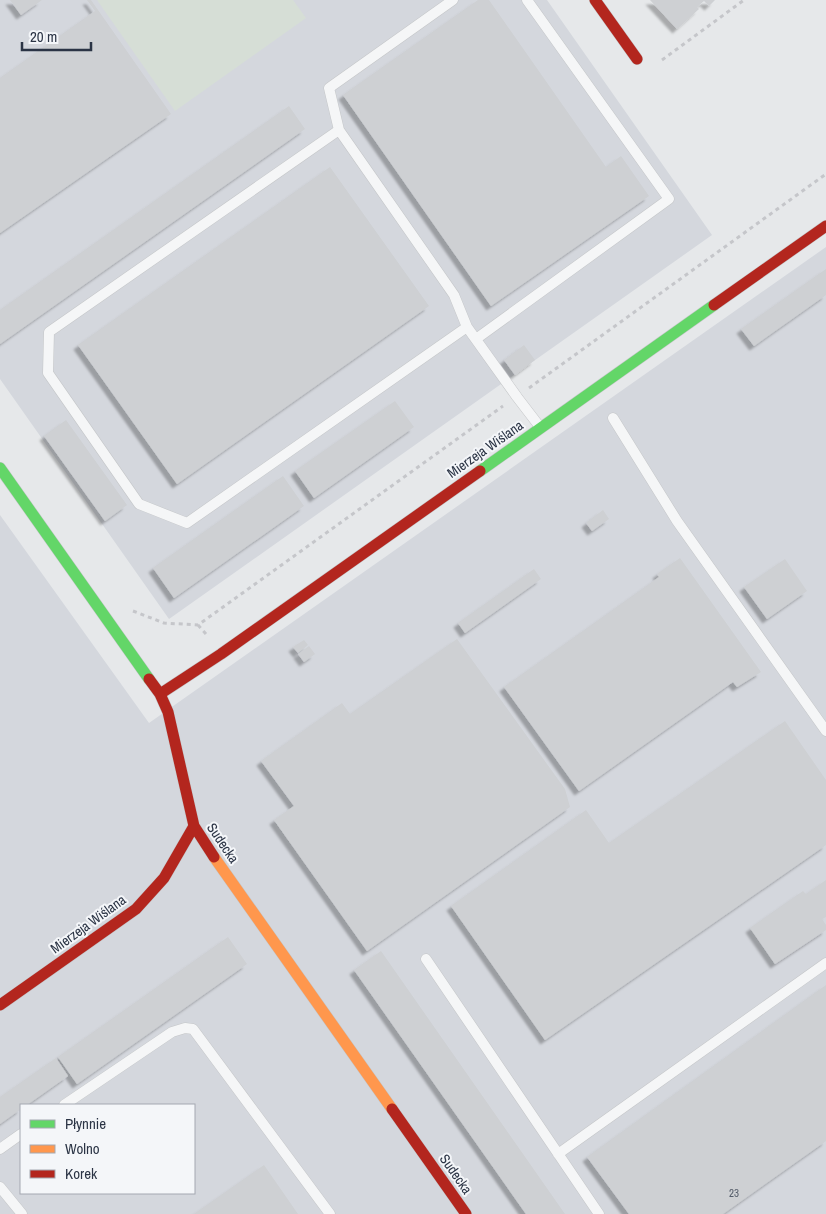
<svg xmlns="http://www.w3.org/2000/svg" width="826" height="1214" font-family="'Archivo Narrow',sans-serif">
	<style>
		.built { fill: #d4d7dd; fill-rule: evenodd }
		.green { fill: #d6ded6 }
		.building { fill: #ced0d3; filter: url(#shadow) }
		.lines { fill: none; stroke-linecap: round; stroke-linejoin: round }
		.lane-casing { stroke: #c4c6c8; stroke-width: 11 }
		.fast-casing { stroke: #c4c6c8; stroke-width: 12 }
		.slow-casing { stroke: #c4c6c8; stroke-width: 12 }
		.jam-casing { stroke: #c4c6c8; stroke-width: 12 }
		.path { stroke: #c5c6ca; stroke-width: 3; stroke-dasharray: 4 4; stroke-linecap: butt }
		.lane { stroke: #f5f6f7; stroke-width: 10 }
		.fast { stroke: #63d668; stroke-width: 11 }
		.slow { stroke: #ff974d; stroke-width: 11 }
		.jam { stroke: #b3261e; stroke-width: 11 }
		.labels { text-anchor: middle; stroke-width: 4; stroke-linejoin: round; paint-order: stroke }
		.number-label { font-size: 11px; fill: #545c69 }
		.street-label { font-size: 14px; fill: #2b3445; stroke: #f4f6f9 }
	</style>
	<defs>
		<filter id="shadow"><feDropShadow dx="-4.5" dy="4.5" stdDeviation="1" flood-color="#0004"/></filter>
	</defs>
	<rect width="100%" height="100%" fill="#e6e8ea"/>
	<path class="built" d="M0,0H547L712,235L169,619L0,379Z
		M826,247V1214H0V515L149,723ZM21,1105H194V1193H21Z"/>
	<path class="green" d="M97,0H293L306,18L175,111Z"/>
	<path class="building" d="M10,0H42L21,15Z
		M87,0H91L171,114L0,233V78L95,11Z
		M478,0H489L606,167L621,156L649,196L491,306L343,95Z
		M650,0H715L709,6L704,1L697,7L699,9L677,29Z
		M289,106L305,129L0,344V310Z
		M330,167L429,306L177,484L78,345Z
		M826,269V295L754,346L741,329Z
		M524,345L535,360L515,375L504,360Z
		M395,401L414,427L314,498L295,471Z
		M66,420L127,505L105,521L44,436Z
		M283,476L304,506L174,598L153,568Z
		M603,510L609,519L592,531L586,523Z
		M680,558L761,672L737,687L733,682L579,791L504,687L659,577L657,574Z
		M785,559L807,591L767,619L744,587Z
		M534,569L541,579L465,633L458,623Z
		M457,639L565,789L570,807L367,951L274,820L294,806L261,761L342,703L350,714Z
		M304,640L308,645L298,653L293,647Z
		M309,646L315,654L304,662L298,654Z
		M785,721L826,780V845L545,1040L451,906L586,810L609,843Z
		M826,880V917L822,919L826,925V930L775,964L750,928L803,891L806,894Z
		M228,937L247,964L77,1084L58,1057Z
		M381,951L565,1214H526L354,970Z
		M826,985V1141L723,1214H629L587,1157Z
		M56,1058L68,1076L27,1105H21V1109L0,1124V1097Z
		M264,1165L298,1214H194Z"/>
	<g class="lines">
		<g class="lane-casing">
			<path id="lane" d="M339,130L329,88L453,0
				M467,327L187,523L139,504L48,373L49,332L339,130L454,295L467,327L517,397L540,427
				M476,339L669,199L527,0
				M613,418L677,521L826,731
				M426,959L599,1214
				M64,1105L172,1032L185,1028L193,1029L330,1214
				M0,1149L21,1134
				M558,1154L826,963
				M0,1187L22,1214"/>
		</g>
		<g class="fast-casing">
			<path id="fast" d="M0,468L149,679
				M480,471L714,305"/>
		</g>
		<g class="slow-casing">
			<path id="slow" d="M214,857L392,1109"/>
		</g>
		<g class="jam-casing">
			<path id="jam" d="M595,0L637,59
				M714,305L826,226
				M149,679L160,694L168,712L194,826L214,857
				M160,694L221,654L480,471
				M0,1005L136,909L164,878L194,826
				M392,1109L466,1214"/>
		</g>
		<path class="path" d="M662,60L744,0
			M529,388L826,174
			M133,611L164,623L198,625L503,406
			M198,625L206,634"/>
		<use href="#lane" class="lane"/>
		<use href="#fast" class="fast"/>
		<use href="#slow" class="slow"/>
		<use href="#jam" class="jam"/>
	</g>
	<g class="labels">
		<g class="number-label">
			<text x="734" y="1197">23</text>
		</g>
		<g class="street-label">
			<text transform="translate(485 449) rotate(-35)" y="5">Mierzeja Wiślana</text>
			<text transform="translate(223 843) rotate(56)" y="5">Sudecka</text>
			<text transform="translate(88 924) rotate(-36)" y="5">Mierzeja Wiślana</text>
			<text transform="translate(456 1174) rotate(55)" y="5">Sudecka</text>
		</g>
	</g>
	<rect x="20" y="1104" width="175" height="90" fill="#f4f6f9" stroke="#a4a8b1"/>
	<rect x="30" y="1120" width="25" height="8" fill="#63d668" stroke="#a4a8b1"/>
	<text x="65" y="1129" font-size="15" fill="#2b3445">Płynnie</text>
	<rect x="30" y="1145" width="25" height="8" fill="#ff974d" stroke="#a4a8b1"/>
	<text x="65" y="1154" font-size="15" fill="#2b3445">Wolno</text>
	<rect x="30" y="1170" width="25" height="8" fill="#b3261e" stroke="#a4a8b1"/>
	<text x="65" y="1179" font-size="15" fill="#2b3445">Korek</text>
	<path d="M22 42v8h69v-8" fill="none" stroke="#2b3445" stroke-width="2.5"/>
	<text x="30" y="42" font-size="15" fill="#2b3445" stroke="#f4f6f9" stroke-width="4" paint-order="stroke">20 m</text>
</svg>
